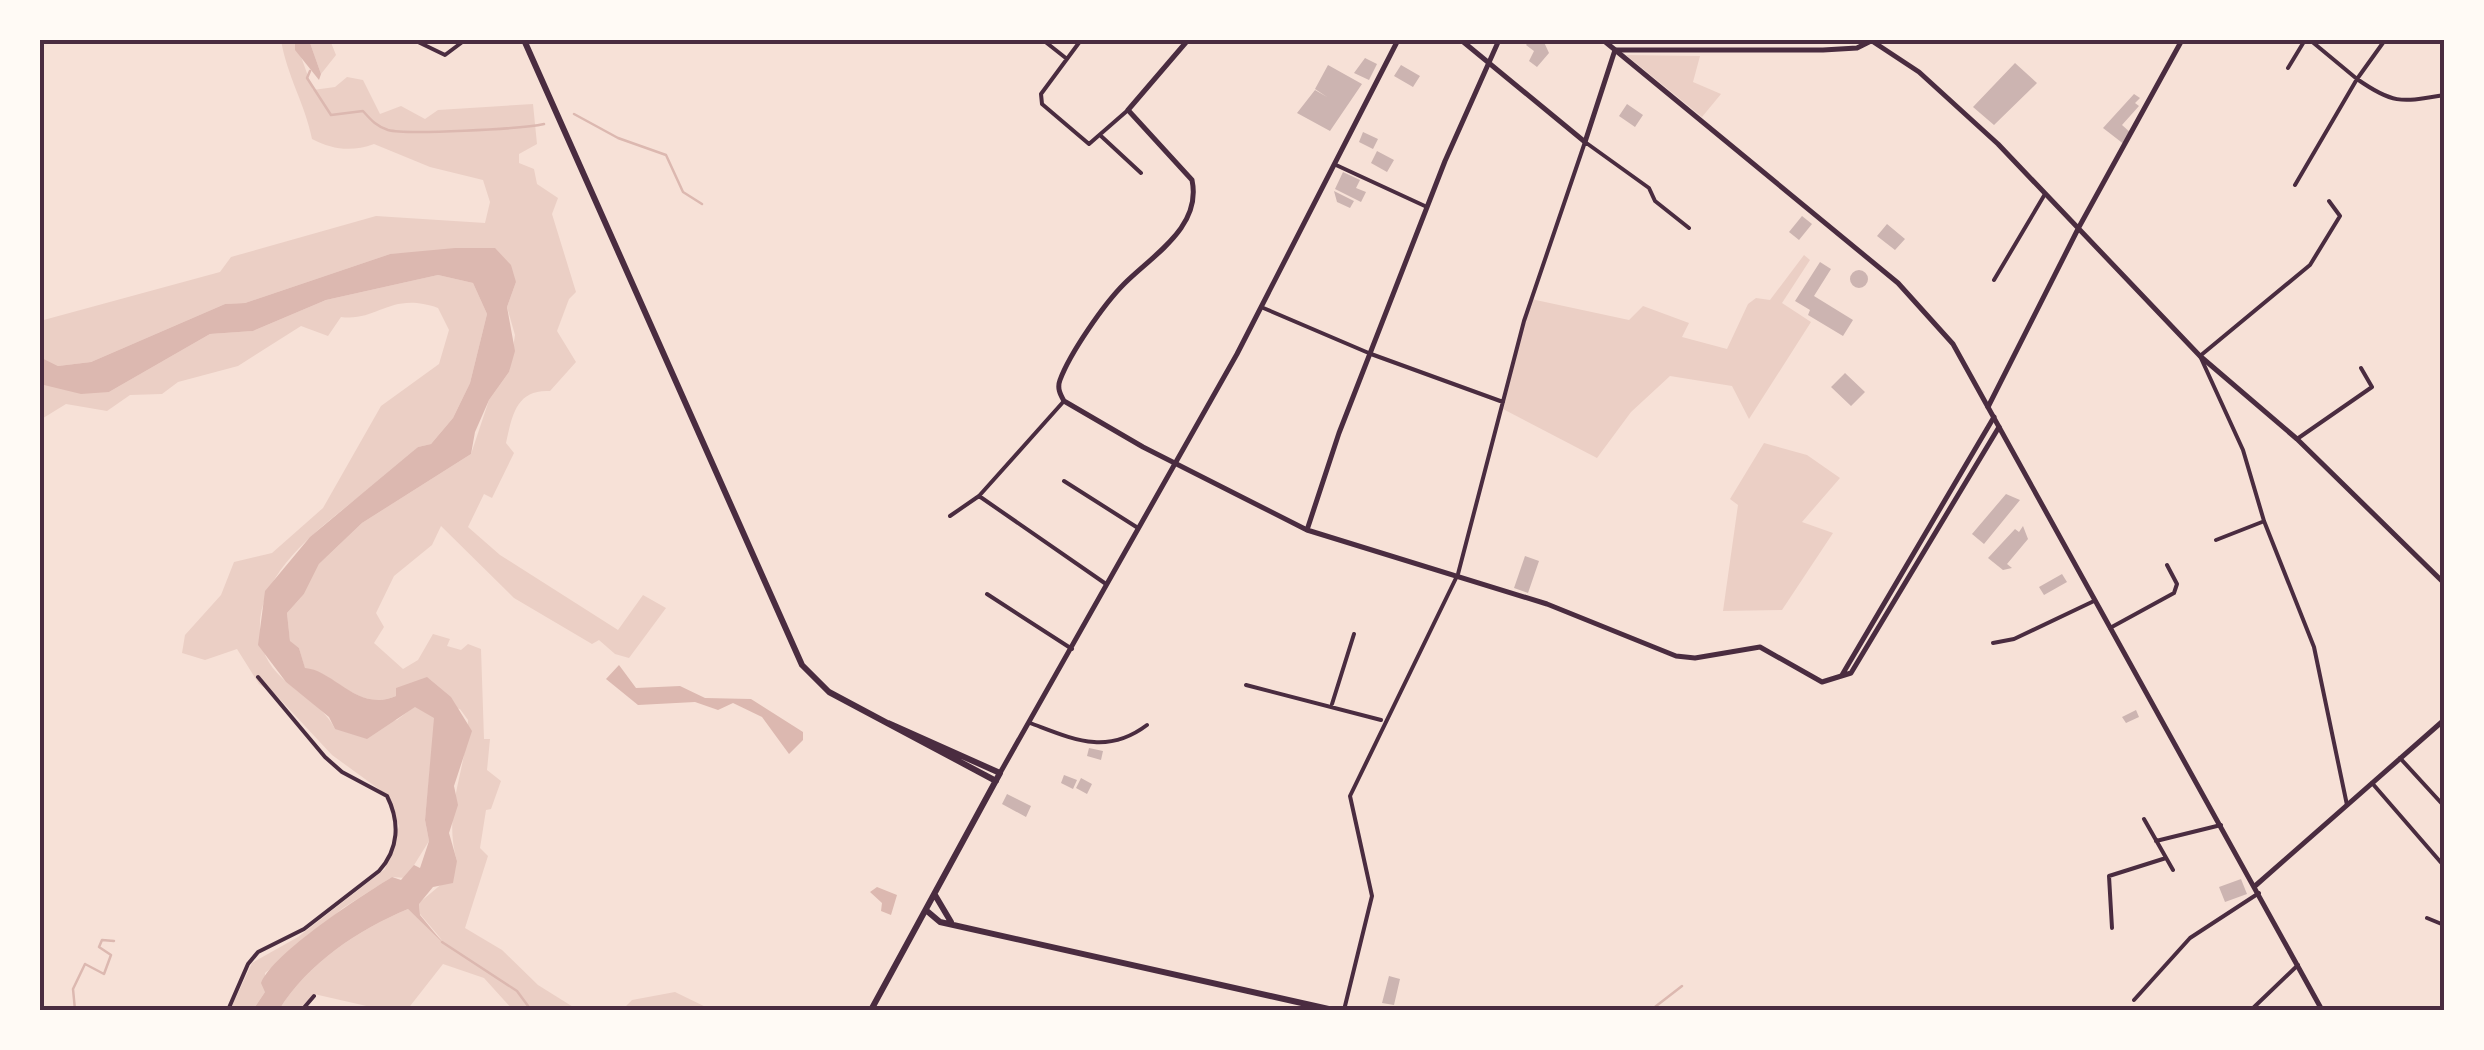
<svg xmlns="http://www.w3.org/2000/svg" width="2484" height="1050" font-family="Lato,sans-serif">
	<style>
		.green { fill: #ebcfc5 }
		.water { fill: #dcb8b0 }
		.lines { fill: none; stroke-linecap: round; stroke-linejoin: round }
		.stream { stroke: #dcb8b0; stroke-width: 2.5 }
		.building { fill: #ccb4b1 }
		.minor { stroke: #4a2c40; stroke-width: 4 }
		.tertiary { stroke: #4a2c40; stroke-width: 5 }
		.secondary { stroke: #4a2c40; stroke-width: 5 }
		.primary { stroke: #4a2c40; stroke-width: 6 }
		.neatline { fill: none; stroke: #4a2c40; stroke-width: 4 }
	</style>
	<rect width="100%" height="100%" fill="#f7e1d7"/>
	<path class="green" d="M281,40H295L313,90L335,87L347,77L363,80L380,114L401,106L425,119L438,110L533,104L537,144L519,154V163L534,169L537,184L558,198L552,214L576,292L569,299L557,331L576,362L550,391C516,389 512,416 506,443L514,453L492,498L484,494L468,527L500,555L618,630L643,595L666,608L629,658L615,654L599,640L592,644L514,598L441,526L432,545L394,576L376,613L384,627L374,643L403,669L418,660L433,634L450,639L447,646L461,650L468,644L481,649L484,739H490L487,770L501,781L491,809L486,810L480,848L488,856L465,928L502,950L538,985L578,1010H513L484,978L443,964L407,1010H384L314,994L305,1010H279C308,963 358,930 408,909L442,940L420,914L419,903L444,882L457,861C442,811 467,770 468,720L460,709L396,696C357,713 334,670 305,669L299,648L290,642L287,613L304,594L319,564L362,523L471,454L489,400L509,372L515,335L507,307L516,282L490,250L390,254L245,303L225,304L91,362L58,366L40,357V321L220,272L231,257L376,216L485,223L490,202L483,180L430,167L374,144C352,152 333,150 312,139C305,104 287,76 281,40Z
		M309,40H330L336,55L321,74Z
		M1626,55L1700,56L1693,82L1721,94L1702,117Z
		M1804,255L1810,260L1782,303L1811,322L1749,419L1732,386L1670,376L1631,412L1597,458L1503,409L1531,299L1629,320L1643,306L1689,323L1682,337L1727,349L1748,304L1756,298L1770,300Z
		M438,275L473,283L487,314L470,383L453,418L431,444L418,447C369,500 238,561 263,649C274,686 320,697 335,729L397,720L415,706L435,718L425,820L429,841L406,878L392,877L343,908L265,973V992L253,1010H230L252,963L298,937L385,869L399,826L387,795L332,755L277,696L259,684L237,649L205,660L182,653L185,635L221,595L234,562L272,553L323,508L381,406L439,364L449,330L438,308C390,291 378,322 341,317L328,336L301,326L238,366L178,382L162,394L130,395L107,411L66,404L40,420V384L109,392L210,334L253,331L326,300Z
		M1764,443L1807,455L1840,478L1802,522L1833,533L1782,610L1723,611L1738,505L1730,499Z
		M675,992L712,1010H622L632,1000Z"/>
	<path class="water" d="M309,40L321,74L319,80L295,50V40Z
		M455,248H495L511,265L516,282L507,307L515,351L509,372L489,400L475,432L471,454L362,523L319,564L304,594L287,613L290,641L299,648L305,668C334,670 358,713 396,696V688L427,677L451,697L472,731L454,786L458,805L449,833L457,861L453,883L433,887L419,904L420,915L443,943L408,909C358,930 308,963 279,1010H253L265,992L261,983C274,952 361,896 392,877L401,880L414,865L420,868L429,841L425,820L434,718L415,707L367,739L335,729L329,717L286,682L258,645L265,591L310,537L418,447L431,444L453,418L470,383L487,314L473,283L438,275L326,300L253,331L210,334L109,392L81,394L40,384V357L58,366L91,362L225,304L245,303L390,254Z
		M619,665L636,688L680,686L705,698L751,699L803,732V740L789,754L762,717L733,703L718,710L695,702L638,705L606,679Z
		M877,887L897,895L891,915L881,911L882,903L870,892Z"/>
	<g class="lines">
		<path class="stream" d="M310,71L307,78L331,115L363,111C371,120 376,126 388,130C406,135 522,129 544,124
			M574,114L618,138L666,155L683,192L702,204
			M442,942L517,991L531,1010
			M75,1010L73,989L85,964L104,974L111,955L99,947L102,940L114,941
			M1651,1010L1682,986"/>
	</g>
	<path class="building" d="M1530,40H1543L1549,53L1537,67L1529,61L1534,51L1526,45Z
		M1365,58L1377,64L1369,80L1354,73Z
		M2015,63L2037,83L1994,125L1973,107Z
		M1328,65L1362,84L1330,131L1297,113L1315,90L1327,97L1315,89Z
		M1401,65L1420,76L1413,87L1394,76Z
		M2134,94L2140,98L2135,103L2139,106L2122,125L2131,133L2125,145L2103,128Z
		M1627,104L1643,115L1635,127L1619,116Z
		M1363,132L1378,139L1373,149L1359,142Z
		M1377,151L1394,160L1387,172L1371,163Z
		M1343,172L1360,180L1356,188L1366,192L1361,202L1335,189Z
		M1334,191L1354,201L1350,208L1337,202Z
		M1802,216L1812,224L1799,240L1789,232Z
		M1887,224L1905,239L1895,250L1877,236Z
		M1820,262L1831,269L1814,296L1853,320L1843,336L1808,315L1810,310L1795,301Z
		M1850 279a9 9 0 1 1 18 0a9 9 0 1 1-18 0Z
		M1845,373L1865,392L1851,406L1831,387Z
		M2006,494L2020,500L1984,544L1972,534Z
		M2023,526L2028,539L2007,564L2012,568L2003,570L1988,558L2015,529L2019,532Z
		M1525,556L1539,561L1528,593L1514,588Z
		M2062,574L2067,582L2044,595L2039,587Z
		M2136,710L2139,717L2126,723L2122,717Z
		M1089,748L1103,751L1101,760L1087,756Z
		M1064,775L1077,780L1073,789L1061,783Z
		M1081,778L1092,784L1087,794L1076,788Z
		M1007,794L1031,806L1026,817L1002,804Z
		M2241,879L2247,894L2225,902L2219,887Z
		M1389,976L1400,979L1394,1005L1382,1003Z"/>
	<g class="lines">
		<path class="minor" d="M414,40L445,55L465,40
			M1043,40L1067,59
			M1081,40L1041,94L1042,104L1089,144L1128,110
			M2310,40L2357,79L2385,40
			M2288,68L2305,40
			M1101,136L1141,173
			M1336,165L1427,207
			M2295,185L2357,79C2394,105 2402,102 2444,95
			M2329,201L2340,216L2310,265L2200,356L2243,450L2264,521L2314,647L2347,805
			M1994,280L2045,194
			M1261,307L1371,354L1503,402
			M2297,439L2372,387L2361,368
			M1064,481L1138,528
			M979,496L1106,584
			M950,516L979,496L1064,401
			M2216,540L2262,522
			M987,594L1072,649
			M2110,628L2174,593L2177,584L2167,565
			M1993,643L2014,639L2094,601
			M1246,685L1381,720
			M1332,704L1354,634
			M1030,723C1073,739 1106,756 1147,725
			M2400,758L2444,806
			M2372,783L2444,866
			M2144,819L2173,870
			M2156,841L2221,825
			M2427,918L2444,925
			M2112,928L2109,876L2166,858
			M2134,1000L2190,938L2259,893
			M228,1010L248,964L258,952L304,929L379,871C399,849 400,822 387,796L342,772L325,757L258,677
			M302,1010L314,996
			M1344,1010L1372,896L1350,796L1458,574L1524,321L1585,142L1649,188L1655,201L1689,228
			M2251,1010L2298,965"/>
		<path class="tertiary" d="M1188,40L1128,110L1192,180C1202,227 1153,255 1124,284C1104,304 1070,353 1060,380C1057,388 1060,394 1064,401L1143,447L1307,530L1547,604L1676,656L1695,658L1760,647L1822,682L1851,673L1999,427
			M1461,40L1585,142L1615,50H1823L1857,48L1871,41
			M1872,41L1919,72L1998,144L2200,356L2297,439L2444,583
			M1988,407L2079,227L2182,40
			M1307,530L1339,433L1445,161L1499,40
			M1842,675L1994,417
			M2255,886L2444,720"/>
		<path class="secondary" d="M1603,40L1898,283L1953,344L2322,1010
			M1000,773L1237,354L1398,40"/>
		<path class="primary" d="M524,40L802,665L829,692L996,781
			M935,895L951,922
			M927,911L940,922L1333,1010
			M871,1010L1000,773L888,723"/>
	</g>
	<rect width="2484" height="1050" fill="none" stroke="#fffaf5" stroke-width="85"/>
	<rect x="42" y="42" width="2400" height="966" class="neatline"/>
</svg>
